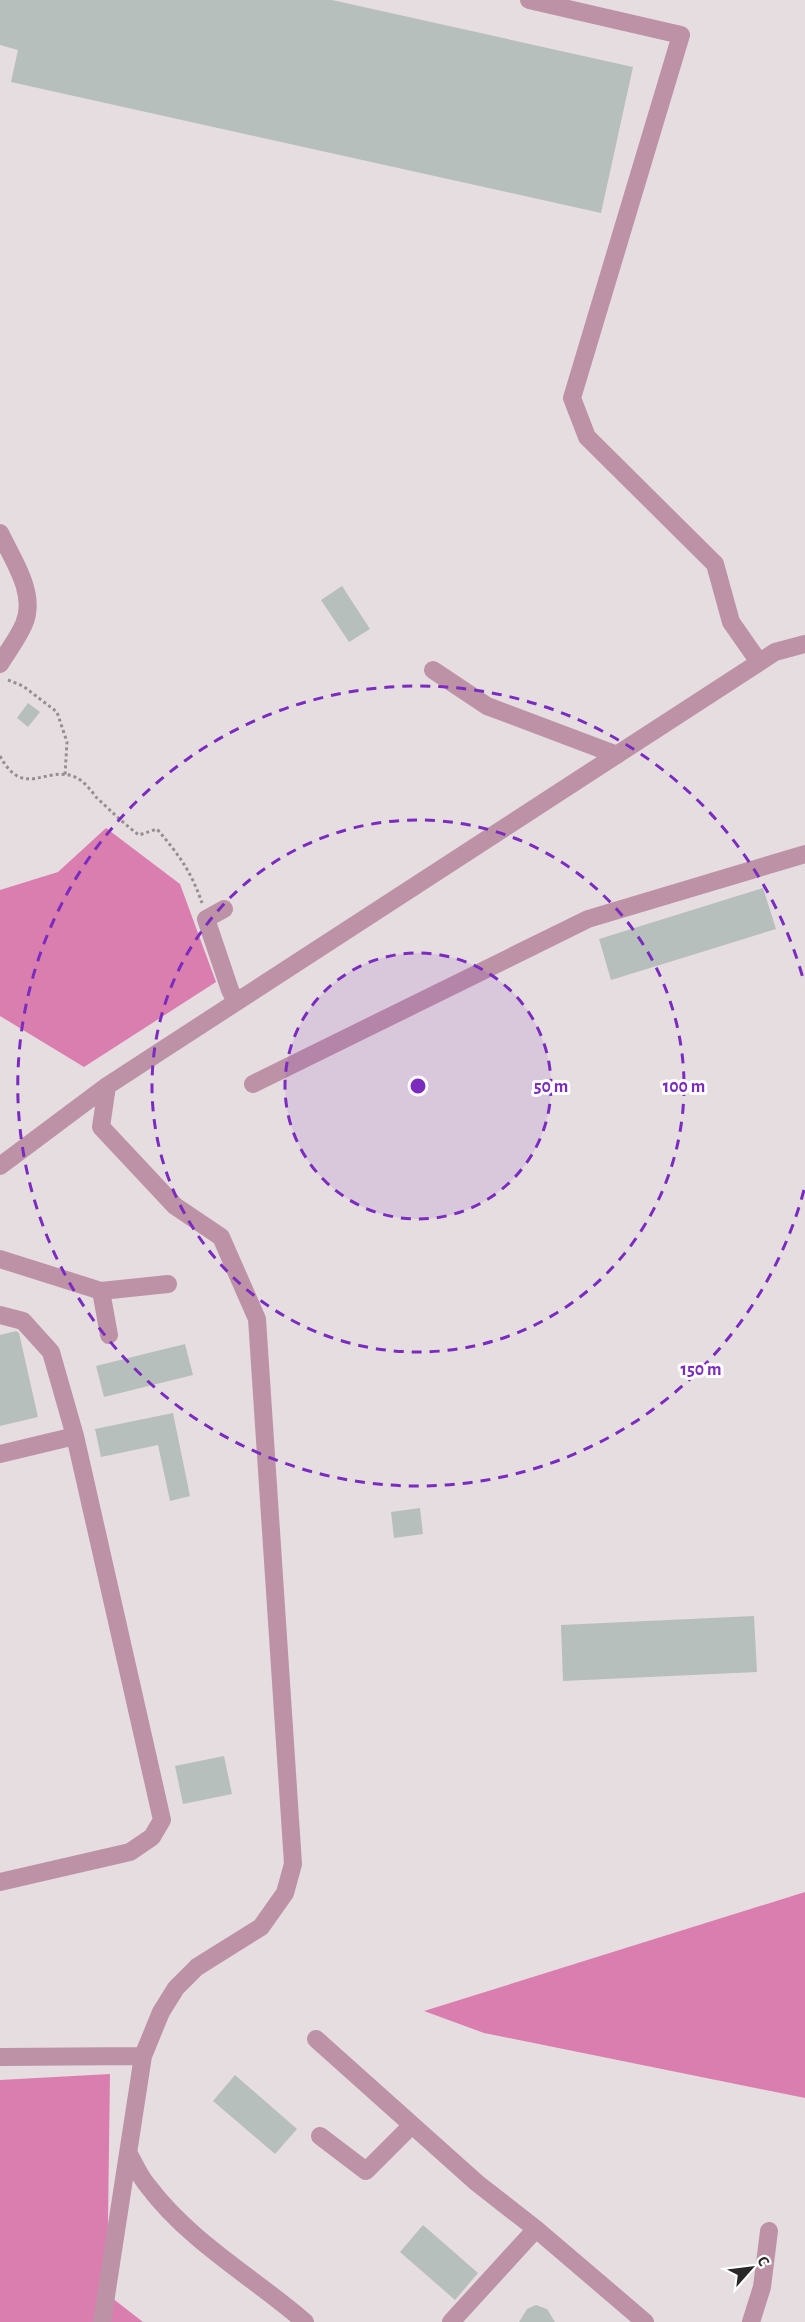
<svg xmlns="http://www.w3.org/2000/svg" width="805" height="2322" font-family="'Alegreya Sans',sans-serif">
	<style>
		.forest { fill: #da7eaf }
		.building { fill: #b6bfbb }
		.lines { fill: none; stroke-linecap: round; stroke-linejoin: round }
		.path { stroke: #968f92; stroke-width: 3; stroke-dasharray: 3 3; stroke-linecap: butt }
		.minor { stroke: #bd92a7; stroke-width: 18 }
		.ring { fill: none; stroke: #7b2cbf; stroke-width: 3; stroke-dasharray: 10 8 }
		.centre { fill: #7b2cbf; stroke: #fff; stroke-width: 3 }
		.ring-label { font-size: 18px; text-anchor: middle; font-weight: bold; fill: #7b2cbf; stroke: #fff; stroke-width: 6; stroke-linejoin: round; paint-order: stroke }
	</style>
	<rect width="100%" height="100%" fill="#e6dde1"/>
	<path class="forest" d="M106,828L180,884L216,982L84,1067L0,1016V890L58,872Z
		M805,1892V2098L484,2033L424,2011Z
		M110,2074L107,2294L143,2322H0V2080Z"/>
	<path class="building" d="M0,0H332L633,67L601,213L11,82L18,50L0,45Z
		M342,586L370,629L349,642L321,600Z
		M28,703L40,712L28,727L17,718Z
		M763,888L776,929L611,980L599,939Z
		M16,1331L19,1333L38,1417L0,1426V1335Z
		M185,1344L193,1375L104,1397L96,1366Z
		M173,1413L190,1496L170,1501L158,1445L101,1457L95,1429Z
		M420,1508L423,1534L394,1538L391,1512Z
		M754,1616L757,1672L563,1681L561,1625Z
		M224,1756L232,1794L183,1804L175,1766Z
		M235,2075L297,2129L275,2154L213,2101Z
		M423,2225L478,2273L455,2300L400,2252Z
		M536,2305L547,2309L555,2322H519L527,2309Z"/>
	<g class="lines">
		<path class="path" d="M8,680L23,686L57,712L67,742L65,775
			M0,756C24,801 47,763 77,778C85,782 92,792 97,798C111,811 124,824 139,835L157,829C179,855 191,871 202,903"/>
		<path class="minor" d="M529,0L681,35L572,398L587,437L715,564L731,622L759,662
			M0,533C13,560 37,594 24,624C18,638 8,651 0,664
			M433,670L487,706L617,755
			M224,909L206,919L230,990L236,1002
			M253,1084L588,919L805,854
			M0,1166L107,1086
			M0,1259L101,1291L168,1284
			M101,1291L109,1335
			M0,1315L23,1321L51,1352L75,1436L0,1454
			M0,1882L130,1852L152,1837L162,1820L75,1436
			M316,2039L477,2183L536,2229L645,2322
			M0,2057L143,2056
			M320,2136L366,2171L411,2126
			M129,2154C135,2165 140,2177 148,2186C190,2242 253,2277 305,2322
			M102,2322L143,2056L161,2012L176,1988L197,1967L261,1927L285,1893L293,1864L257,1319L221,1237L175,1206L101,1127L107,1086L775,652L805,644
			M451,2322L536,2229
			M751,2322L762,2287L769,2231"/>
	</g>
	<circle cx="418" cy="1086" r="133" fill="#7b2cbf" fill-opacity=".12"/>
	<g class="ring">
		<circle cx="418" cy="1086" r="133"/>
		<circle cx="418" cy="1086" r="266"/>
		<path d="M804 1190A400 400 0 1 1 804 982"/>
	</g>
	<circle cx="418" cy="1086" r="9" class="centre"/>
	<g class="ring-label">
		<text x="551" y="1092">50 m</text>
		<text x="684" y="1092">100 m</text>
		<text x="701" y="1375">150 m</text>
	</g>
	<g transform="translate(751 2268) rotate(62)" stroke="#ffffff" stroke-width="4.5" paint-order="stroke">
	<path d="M0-4.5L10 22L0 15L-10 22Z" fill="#2a2728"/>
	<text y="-9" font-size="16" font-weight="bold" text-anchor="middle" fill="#2a2728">С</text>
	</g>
</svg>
